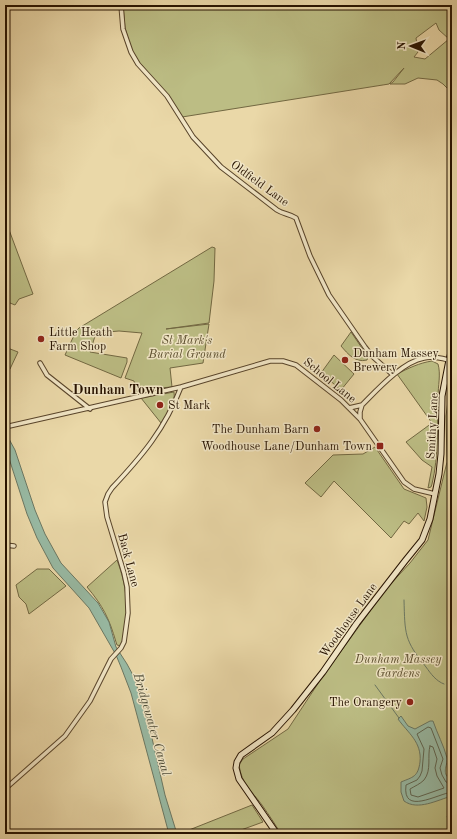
<svg xmlns="http://www.w3.org/2000/svg" width="457" height="839" font-family="'Old Standard TT',serif">
	<style>
		.green { fill: #bcbd84; stroke: #726842; fill-rule: evenodd }
		.water { fill: #98baa4; stroke: #6b7762 }
		.lines { fill: none; stroke-linecap: round; stroke-linejoin: round }
		.shore { stroke: #606652; stroke-width: 1 }
		.stream { stroke: #6b7762; stroke-width: 1 }
		.minor-casing { stroke: #58442a; stroke-width: 5.5 }
		.secondary-casing { stroke: #271300; stroke-width: 7 }
		.minor { stroke: #f1e6c6; stroke-width: 3.5 }
		.secondary { stroke: #f1e6c6; stroke-width: 5 }
		.poi-dot { fill: #8f2418; stroke: #f1e6c6; stroke-width: 1.5 }
		.labels { text-anchor: middle; stroke-width: 3; stroke-linejoin: round; paint-order: stroke }
		.street-label { font-size: 12px; fill: #271300; stroke: #f1e6c6 }
		.poi-label { font-size: 12px; fill: #271300; stroke: #f1e6c6; text-anchor: start }
		.park-label { font-size: 12px; font-style: italic; fill: #5b4e2e; stroke: #f1e6c6 }
		.water-label { font-size: 13px; font-style: italic; fill: #4f4d39; stroke: #f1e6c6 }
		.quarter-label { font-size: 14px; font-weight: bold; fill: #271300; stroke: #f1e6c6 }
	</style>
	<rect width="100%" height="100%" fill="#ead8a8"/>
	<filter id="stains"><feTurbulence type="fractalNoise" baseFrequency=".005" numOctaves="4"/><feColorMatrix values="0 0 0 0 .2 0 0 0 0 .09 0 0 0 0 .02 0 0 0 .5 -.17"/></filter>
	<radialGradient id="worn" r=".72"><stop offset=".6" stop-color="#630" stop-opacity="0"/><stop offset="1" stop-color="#630" stop-opacity=".3"/></radialGradient>
	<path class="green" d="M123,5H452V91L448,89L443,84L437,80L418,78L405,84H390L393,82L404,68L389,84L182,117L168,96L140,63L132,52L125,28ZM436,23L439,30L449,39L425,59L414,57L418,52L416,38Z
		M5,219L33,294L19,299L15,305L5,301Z
		M212,247L215,248L214,281L209,323L166,329L209,324L203,363L170,368L172,387L147,389L137,392L134,381L125,378L142,333L119,331L96,333L90,352L127,358V362L121,378L65,355L76,331L79,328Z
		M351,332L368,357L367,360C355,363 348,354 341,346Z
		M5,347L18,352L10,369L5,375Z
		M334,355L354,374L341,390L321,373Z
		M432,361L438,364C441,374 438,386 438,397C437,426 439,455 432,484L431,487L428,488L432,467L422,460L406,442L432,423L397,374C409,368 419,363 432,361Z
		M452,369V834H281C275,824 269,815 262,805C251,790 242,785 239,765L243,759L288,729L321,679L386,589L410,563L428,540L447,462L446,416Z
		M174,392C176,402 167,414 161,423L141,398Z
		M375,447L404,489L426,498L427,507L424,521L418,513L409,524L404,521L391,538L334,481L321,497L305,483L333,455L363,454Z
		M117,560C127,586 131,618 121,646L117,645L116,642C109,618 103,606 87,587Z
		M37,569H49L66,586L29,614L26,604L19,597L16,585Z
		M252,805L263,822L230,834H179Z"/>
	<path class="water" d="M5,428L9,439L15,450L35,510L45,534L61,563L98,603L109,622L116,647L127,664L134,677L149,725L165,795L177,834H169L131,693L121,667L116,655L89,608L53,568L37,538L27,514L5,446Z
		M401,716L408,726L415,729L430,721H433C437,733 444,746 447,758C448,766 440,774 452,780V796C437,800 418,811 404,801L401,792V782C413,777 418,777 420,762C422,742 408,733 398,719Z"/>
	<g class="lines">
		<path class="shore" d="M430,746L433,747L437,759L435,768L437,776L444,788L418,797L411,795L410,789C415,786 420,784 424,780C432,770 427,756 430,746Z
			M452,784L446,782L442,775L440,768L443,759L431,728L428,727L417,734L424,749L422,771L420,776L417,780L406,785C402,816 437,794 452,792"/>
		<path class="stream" d="M404,600C405,634 404,640 426,667C431,674 436,681 444,684
			M375,685L399,718
			M447,817L452,820"/>
		<g class="minor-casing">
			<path id="minor" d="M121,5L123,29L131,52L138,64L167,96L193,137L221,167L277,210C283,214 290,214 296,218L310,256L329,295L365,347L372,356L393,375
				M40,363L47,375L90,409
				M349,408L362,405
				M360,419V412L362,405C377,390 402,362 424,358C432,356 440,358 449,360
				M5,427L181,387L270,361H283L296,365L341,400L360,419L404,482L414,489L435,494
				M5,545L14,546
				M5,789L65,736L90,701L111,659L121,648L124,642L128,613L127,587L124,573L107,517L105,502L108,494L112,488C142,456 165,429 181,387"/>
		</g>
		<g class="secondary-casing">
			<path id="secondary" d="M277,834L239,779L236,768L237,762L241,755L272,733L293,710L323,672L357,623L405,561L422,540L430,519L439,474L441,454L442,396L449,360L452,348"/>
		</g>
		<use href="#minor" class="minor"/>
		<use href="#secondary" class="secondary"/>
	</g>
	<g class="poi-dot">
		<circle cx="41" cy="339" r="4"/>
		<circle cx="345" cy="360" r="4"/>
		<circle cx="160" cy="405" r="4"/>
		<circle cx="317" cy="429" r="4"/>
		<rect x="376" y="442" width="8" height="8" rx="2"/>
		<circle cx="410" cy="702" r="4"/>
	</g>
	<g class="labels">
		<g class="street-label">
			<text transform="translate(260 183) rotate(36)" y="4">Oldfield Lane</text>
			<text transform="translate(330 380) rotate(39)" y="4">School Lane</text>
			<text transform="translate(432 426) rotate(-87)" y="4">Smithy Lane</text>
			<text transform="translate(129 560) rotate(75)" y="4">Back Lane</text>
			<text transform="translate(348 620) rotate(-54)" y="4">Woodhouse Lane</text>
		</g>
		<g class="poi-label">
			<text x="49" y="336">Little Heath<tspan x="49" dy="14">Farm Shop</tspan></text>
			<text x="353" y="357">Dunham Massey<tspan x="353" dy="14">Brewery</tspan></text>
			<text x="168" y="409">St Mark</text>
			<text x="309" y="433" text-anchor="end">The Dunham Barn</text>
			<text x="372" y="450" text-anchor="end">Woodhouse Lane/Dunham Town</text>
			<text x="402" y="706" text-anchor="end">The Orangery</text>
		</g>
		<g class="park-label">
			<text x="187" y="344">St Mark's<tspan x="187" dy="14">Burial Ground</tspan></text>
			<text x="398" y="663">Dunham Massey<tspan x="398" dy="14">Gardens</tspan></text>
		</g>
		<g class="water-label">
			<text transform="translate(153 724) rotate(74)" y="5">Bridgewater Canal</text>
		</g>
		<g class="quarter-label">
			<text x="118" y="394">Dunham Town</text>
		</g>
	</g>
	<rect width="457" height="839" fill="none" stroke="#ead8a8" stroke-width="20"/>
	<rect x="6" y="6" width="445" height="827" fill="none" stroke="#271300" stroke-width="2"/>
	<rect x="10" y="10" width="437" height="819" fill="none" stroke="#271300"/>
	<g transform="translate(411 46) rotate(271)" stroke="#f1e6c6" stroke-width="3" paint-order="stroke">
	<path d="M0-3L7 15L0 10L-7 15Z" fill="#271300"/>
	<text y="-6" font-size="11" font-weight="bold" text-anchor="middle" fill="#271300">N</text>
	</g>
	<rect width="100%" height="100%" filter="url(#stains)"/>
	<rect width="100%" height="100%" fill="url(#worn)"/>
</svg>
